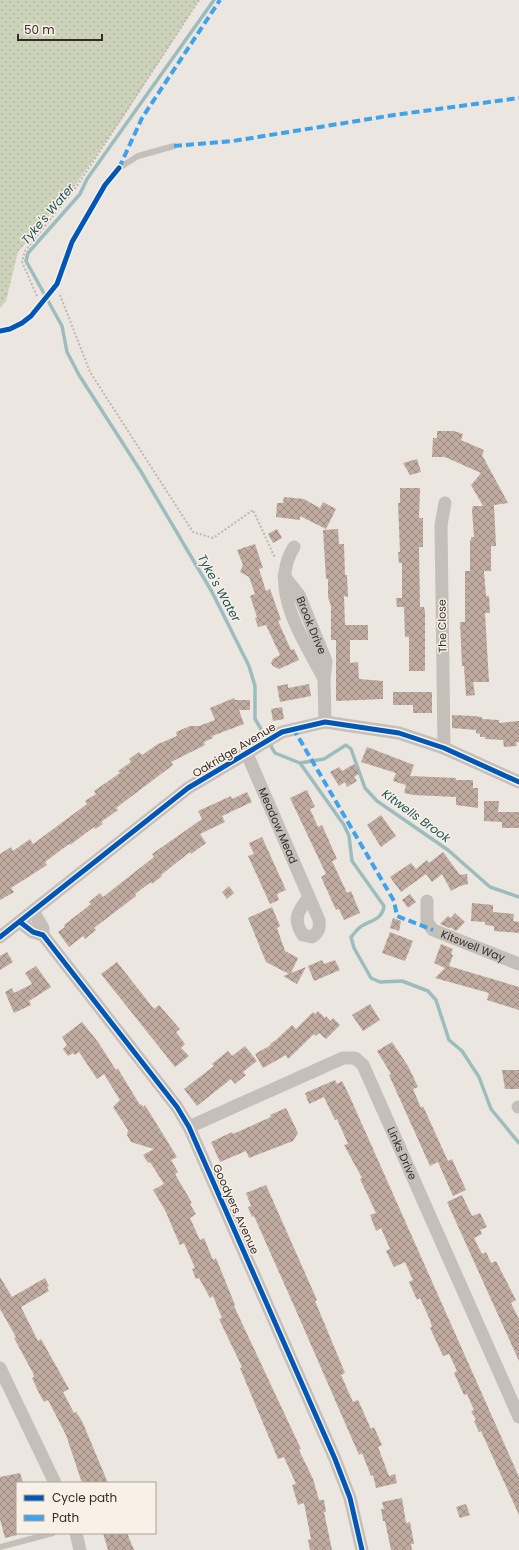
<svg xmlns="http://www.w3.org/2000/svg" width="519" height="1550" font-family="Poppins,sans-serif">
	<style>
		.grass { fill: url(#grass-dots) }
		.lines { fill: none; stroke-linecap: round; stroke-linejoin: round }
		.stream { stroke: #9cbdbe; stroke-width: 3.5 }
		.building { fill: url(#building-cross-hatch) }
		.path { stroke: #beb7b1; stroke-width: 2; stroke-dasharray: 2 2; stroke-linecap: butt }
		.service { stroke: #c5bfb9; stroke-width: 6 }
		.minor { stroke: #c5bfb9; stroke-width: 13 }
		.quiet { stroke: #3fa3eb; stroke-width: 4; stroke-dasharray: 8 4; stroke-linecap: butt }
		.cycleway-casing { stroke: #f9f1e7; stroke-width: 8 }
		.cycleway { stroke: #0057b8; stroke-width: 5 }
		.labels { text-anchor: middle; stroke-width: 3; stroke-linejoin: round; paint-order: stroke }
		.street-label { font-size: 11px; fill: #362c27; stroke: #f9f1e7 }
		.water-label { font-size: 12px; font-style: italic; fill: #1c5258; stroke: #f9f1e7 }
	</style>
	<defs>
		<pattern id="grass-dots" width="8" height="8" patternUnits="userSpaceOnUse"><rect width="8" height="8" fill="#cdd2ba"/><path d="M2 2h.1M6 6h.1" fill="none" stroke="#b1b4a0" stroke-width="1.8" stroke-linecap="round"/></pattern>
		<pattern id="building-cross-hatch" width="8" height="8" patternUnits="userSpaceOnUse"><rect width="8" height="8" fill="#c0aba1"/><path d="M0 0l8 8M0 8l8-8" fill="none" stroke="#9d8b83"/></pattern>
	</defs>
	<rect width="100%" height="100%" fill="#ece6e0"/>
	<path class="grass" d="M0,0H199L121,120L76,184L18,252L6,301L0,308Z"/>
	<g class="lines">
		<path class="stream" d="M214,0L87,179L80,194L28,253L26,261L62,326L67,352L79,375L140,470L212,592L249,666L255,686V719L275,753L300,763L344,825L349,836L352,861L384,906C382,922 367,920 358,929C355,932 353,935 351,937L354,948L371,978L380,982L402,981L428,991L436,1000L449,1040L462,1051L479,1077L491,1109L519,1143
			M300,763L324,759L346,745L351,749L365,788L377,801L448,850L490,887L519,897"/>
	</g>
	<path class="building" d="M437,431H454L463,434L461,440L484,450L482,455L508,503L494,505L496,546H491V571H484L486,596H489L490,613H485L489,682H473L475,695L466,696L464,666H462L460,622H465V571H470V540H471V537H474L472,510L473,506H483L471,485L481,473L445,457H432L433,438H437Z
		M417,459L421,472L410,475L403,463Z
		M400,488H420L419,518H423V547H419L420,607H424L425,612V671H409V637H405L404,607H397L396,598H402V563H399L398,552H400L398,503H400Z
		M284,497L304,499L320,508L323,502L336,509L326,529L300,516V520L276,517L277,503H283Z
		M277,529L282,538L273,543L268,534Z
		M338,529L339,544H344L345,575H347L348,597L344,596L345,625H368V640H350V663L358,662L359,679L383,681V699L336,701V640H331V606L328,597V579H326L323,530Z
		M255,544L263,568L259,569L266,591L270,589L281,620L278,621L291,650L294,649L299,660L279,669L273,666L271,663L273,659L280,655L266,625L258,627L255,618L257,617L250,596L255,594L249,577L240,572L243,565L237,550Z
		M288,684V688L309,684L311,696L280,702L277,686Z
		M393,692H432V713H413V705H393Z
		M234,698L235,700H250V710H239L244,724L212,736L213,738L204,742L205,745L171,762L173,765L116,808L118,810L101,822L103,824L95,829L94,827L70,845L69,844L45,862L47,865L11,888L14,892L0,900V854L11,847L13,851L30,839L33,844L87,804L85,801L96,794L94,791L120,773L118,771L131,762L129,759L139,752L142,755L158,744L177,736L176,732L190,726H199L215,720L210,708Z
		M282,707L284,719L273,721L271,709Z
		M452,715L473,716L482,717V719L499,720V723L519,721V742H516L517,746L504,747L503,740L485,739L486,737H480V734L476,733V730L452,728Z
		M367,747L414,765L410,776L456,778V780H473V788H478V808L456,805V797L414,795L404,793L406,785L393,781L396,773L361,762Z
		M354,764L360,773L354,777L357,781L347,787L345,782L339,786L330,772L339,767L342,771Z
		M307,790L315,807L310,809L318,827L322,825L337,859L332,861L347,893L351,891L360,913L344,920L339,909L336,910L321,877L326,874L290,798Z
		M247,792L252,802L222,816L225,822L200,834L206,843L191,854L190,852L161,875L162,876L152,884L151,882L135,894L136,896L94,928L96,930L85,939L83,936L69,947L58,932L65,927L64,925L91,904L89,902L100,893L103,897L154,857L152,854L202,819L198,811L231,796L232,799Z
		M484,801H499L498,812H519V828H502V822L484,821Z
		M381,815L396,836L381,847L367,825Z
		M262,837L286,890L277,894L279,900L270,904L248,856L254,854L249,843Z
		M443,852L460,875L467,874L468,884L460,886L451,891L442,874L432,882L426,874L401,892L390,877L411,863L416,869L427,860L429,863Z
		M229,886L234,893L227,899L222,892Z
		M410,894L416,902L408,908L402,900Z
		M472,903L493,905V912L514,914L513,921L519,922V933L494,931V926L485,925V922L471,921Z
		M272,907L280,926L277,928L285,951L298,958L291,973L306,967L297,984L283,976L289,974L266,962L248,918Z
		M455,913L465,922L456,931L450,927L449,928L440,924L448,916L451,918Z
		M393,918L401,921L399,931L390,928Z
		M390,932L413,941L405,961L382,953Z
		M441,944L453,949L451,954L453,955L449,966L519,987V1010L487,1000L489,993L435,978L445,968L434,963Z
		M7,952L13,962L0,970V956Z
		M322,960L324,964L335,960L340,970L314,981L308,966Z
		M117,962L154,1009L159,1005L180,1029L176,1032L185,1044L181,1048L189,1056L175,1067L101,974Z
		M36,966L51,987L29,1001L31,1005L14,1013L5,992L12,988L14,993L32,984L25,973Z
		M370,1004L380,1020L363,1031L352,1015Z
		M318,1011L325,1018L326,1016L331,1021L333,1018L340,1025L326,1039L319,1033L316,1036L314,1034L288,1059L286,1055L263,1068L255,1054L271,1045L270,1044L276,1040L292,1025L296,1029L313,1012L315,1014Z
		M82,1022L98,1042L116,1070L118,1069L140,1105L141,1104L143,1107L145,1105L177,1157L171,1160L178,1172L175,1174L192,1203L190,1204L196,1214L190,1218L200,1240L204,1238L213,1260L216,1258L235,1305L234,1306L301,1449L299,1450L313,1479L319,1500H324L326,1512H324L332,1550H310L308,1540L311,1539L304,1503L298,1505L292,1485L296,1484L284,1457L278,1459L273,1447L240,1368L242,1367L219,1319L222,1318L213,1296L210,1298L199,1278L196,1279L192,1269L195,1268L184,1243L180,1245L165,1210L153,1190L164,1184L150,1162L148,1163L143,1155L154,1149L131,1142L127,1135L128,1130L113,1107L120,1100L104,1074L97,1079L79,1052L75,1055L73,1053L68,1056L63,1049L67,1045L62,1037Z
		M392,1042L408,1066L418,1087L413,1089L421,1108L423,1106L448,1161L452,1159L466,1190L453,1196L438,1162L430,1166L389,1075L391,1074L377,1051Z
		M245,1046L257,1061L243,1072L246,1075L235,1084L231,1079L197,1106L184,1089L214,1066L212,1064L228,1051L232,1056Z
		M502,1070H519V1089H505Z
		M335,1080L337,1084L342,1081L349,1095L519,1477V1515L481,1431L479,1432L474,1421L476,1420L471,1411L474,1410L467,1394L464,1395L454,1373L457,1371L449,1354L443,1356L430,1328L432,1327L430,1320L420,1298L417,1300L409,1282L413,1280L405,1262L394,1267L386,1251L390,1249L381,1228L376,1231L370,1215L376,1213L360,1179L362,1178L344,1145L348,1144L337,1119L335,1120L324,1097L309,1104L305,1093Z
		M286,1108L298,1133L293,1141L249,1158L246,1151L220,1162L211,1142L232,1132L233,1134L271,1117L270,1115Z
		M266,1185L317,1300L315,1301L345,1373L341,1375L353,1402L358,1400L371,1429L374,1427L382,1445L378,1447L389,1476L395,1474L397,1483L376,1488L373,1475L371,1476L362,1453L359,1455L298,1315L254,1216L252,1217L248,1207L251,1206L246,1193Z
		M462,1195L472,1216L480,1213L487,1227L480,1230L482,1234L474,1238L482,1254L486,1252L491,1263L496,1261L516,1300L511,1303L519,1319V1361L447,1202Z
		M0,1277L12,1297L45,1278L49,1286L47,1287L49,1291L21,1307L38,1341L41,1339L69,1389L63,1392L74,1413L76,1412L82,1421L108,1483H82L66,1435L48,1400L44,1402L39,1393L32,1378L34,1377L33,1373L14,1338L16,1337L0,1309Z
		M20,1473L23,1483H17V1535L5,1538L0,1519V1477Z
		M402,1498L406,1523L410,1522L414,1544H411L412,1550H391L385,1521H383L381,1509H384L382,1502Z
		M466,1504L470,1515L460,1518L456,1507Z
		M103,1533H127L134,1550H108Z"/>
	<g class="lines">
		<path class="path" d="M60,295L90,372L193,532L213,538L253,510L275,558
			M37,296L22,262L25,251L77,186L199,0"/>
		<path class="service" d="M0,331L10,329L22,323L31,316L57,284L72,242L105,185L119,168L138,156L174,146
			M0,1547L53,1533"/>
		<g class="minor">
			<path d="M294,547C267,589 305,641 324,679"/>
			<path id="s1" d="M284,576L299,595L326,661L324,679L325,722"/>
			<path d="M444,748L441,525L445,503"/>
			<path id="s2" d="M247,754L319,920C320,928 319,932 312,937L303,935C292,919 298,911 309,897"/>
			<path id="s3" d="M427,901V922L433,930L519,964"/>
			<path d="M33,911L43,928V935"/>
			<path d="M20,922L33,932L43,935L177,1107L189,1127L335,1459L350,1498L362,1550"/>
			<path d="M0,937L188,788L282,732L325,722L399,733L444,748L519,782"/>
			<path d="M518,1107H519"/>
			<path id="s4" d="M189,1127L343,1058H355L363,1065L519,1417"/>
			<path d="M0,1368L55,1483"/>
			<path d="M76,1533L80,1550"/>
		</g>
		<path class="quiet" d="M174,146L233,141L394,115L519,98
			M119,168L142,118L220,0
			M293,728L394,901L397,916L433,930"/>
		<g class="cycleway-casing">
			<path id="cycleway" d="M0,331L10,329L22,323L31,316L57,284L72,242L105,185L119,168
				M20,922L33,932L43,935L177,1107L189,1127L335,1459L350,1498L362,1550
				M0,937L188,788L282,732L325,722L399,733L444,748L519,782"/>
		</g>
		<use href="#cycleway" class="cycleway"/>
	</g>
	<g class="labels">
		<g class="street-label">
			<text dy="4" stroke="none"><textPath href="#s1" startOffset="57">Brook Drive</textPath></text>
			<text transform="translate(442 626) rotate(-91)" y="4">The Close</text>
			<text transform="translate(234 750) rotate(-31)" y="4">Oakridge Avenue</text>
			<text dy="4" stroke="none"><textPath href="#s2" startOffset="78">Meadow Mead</textPath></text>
			<text dy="4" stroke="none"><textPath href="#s3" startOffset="74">Kitswell Way</textPath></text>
			<text dy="4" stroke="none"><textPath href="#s4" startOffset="288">Links Drive</textPath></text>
			<text transform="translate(236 1209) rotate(66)" y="4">Goodyers Avenue</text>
		</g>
		<g class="water-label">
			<text transform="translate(48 214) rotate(-50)" y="4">Tyke's Water</text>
			<text transform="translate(219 588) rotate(61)" y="4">Tyke's Water</text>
			<text transform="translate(416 816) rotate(36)" y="4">Kitwells Brook</text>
		</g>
	</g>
	<rect x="16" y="1482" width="140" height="52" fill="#f9f1e7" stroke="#aba29a"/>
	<rect x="24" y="1495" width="20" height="6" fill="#0057b8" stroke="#aba29a"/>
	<text x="52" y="1502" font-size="12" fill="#362c27">Cycle path</text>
	<rect x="24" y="1515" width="20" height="6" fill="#3fa3eb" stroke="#aba29a"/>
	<text x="52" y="1522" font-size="12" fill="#362c27">Path</text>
	<path d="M18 34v6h84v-6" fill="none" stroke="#362c27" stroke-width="2"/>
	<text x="24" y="34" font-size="12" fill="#362c27" stroke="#f9f1e7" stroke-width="3" paint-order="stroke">50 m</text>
</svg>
